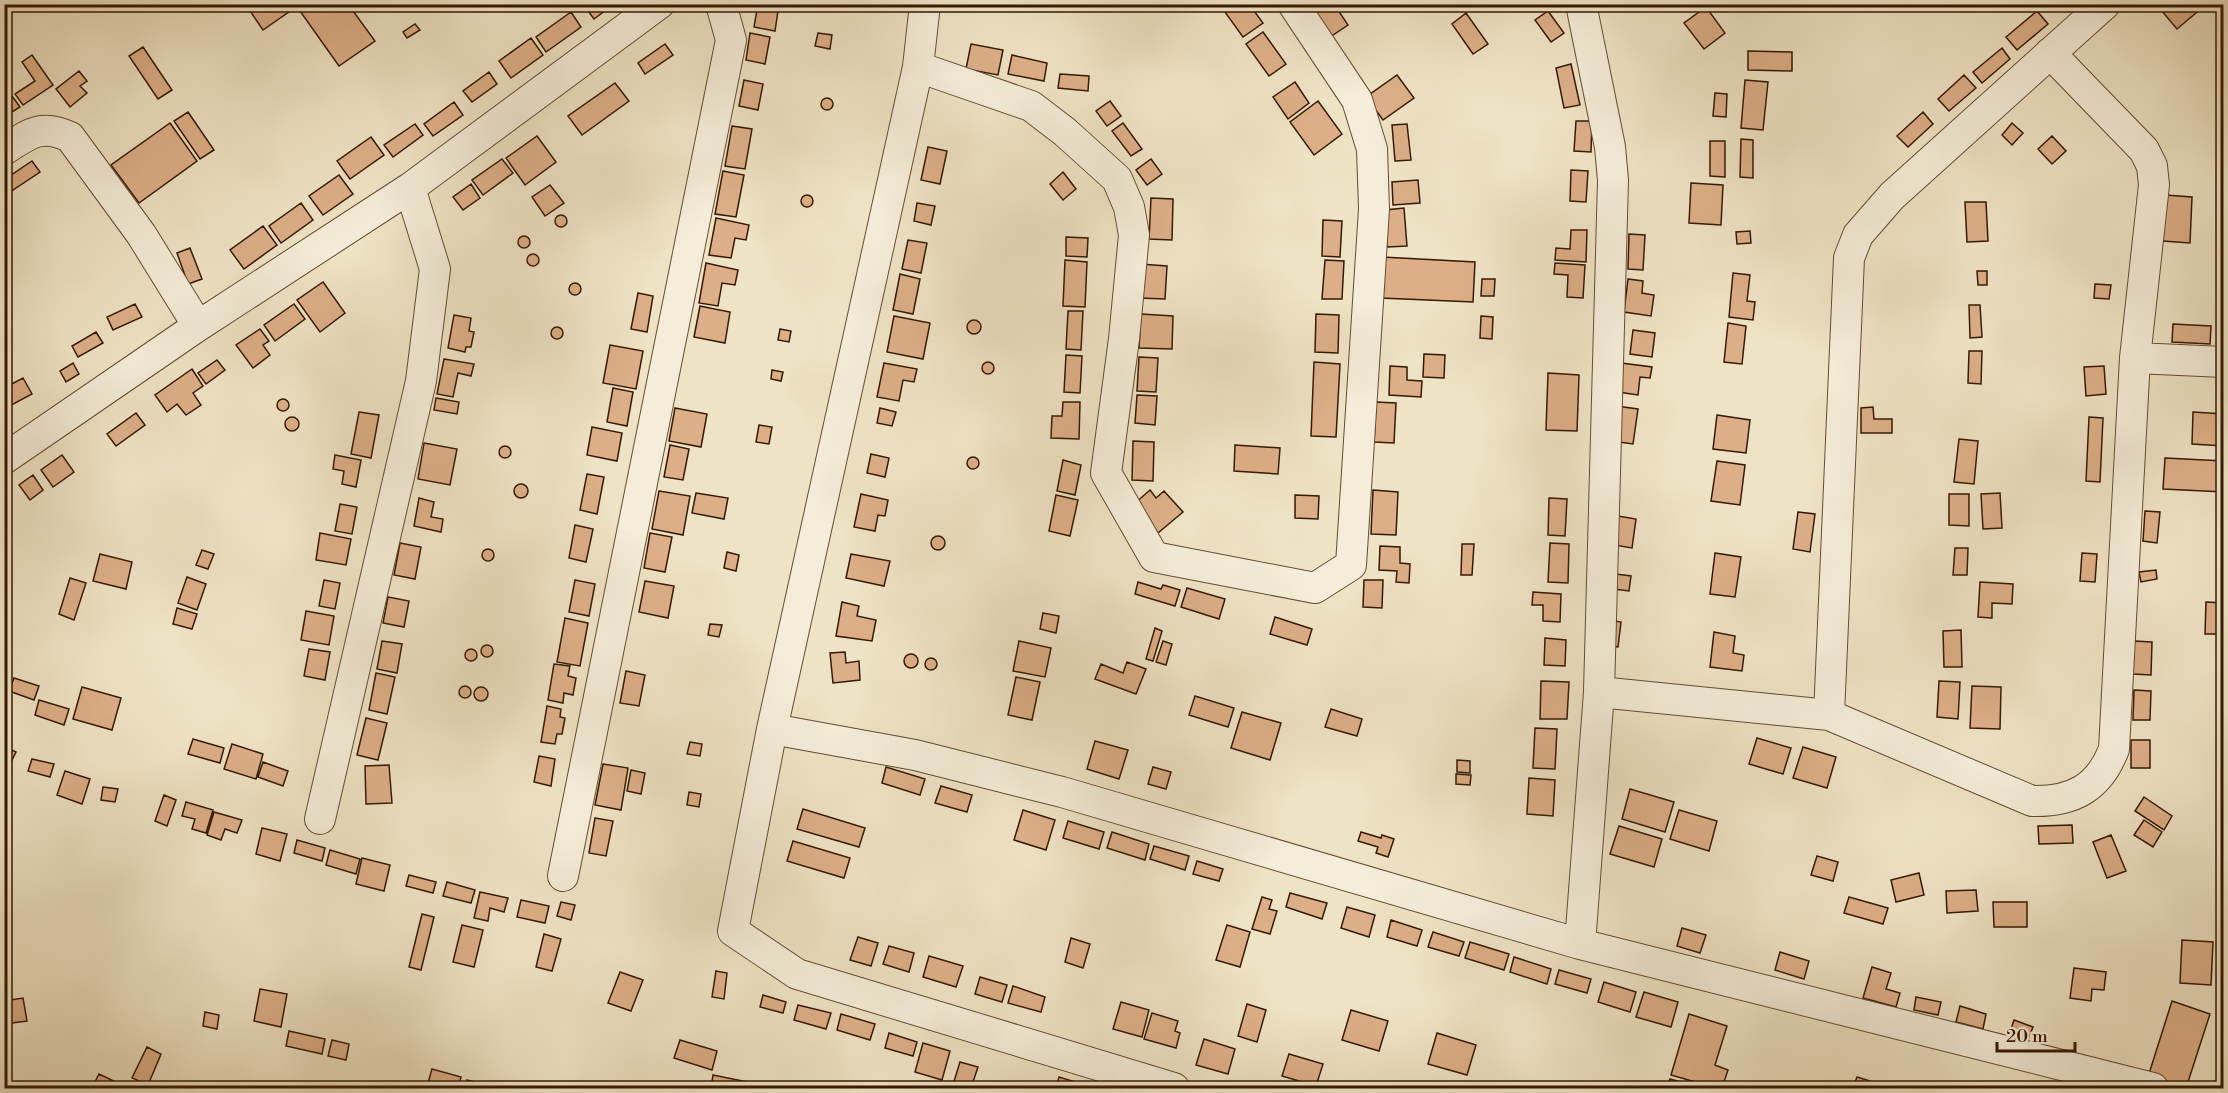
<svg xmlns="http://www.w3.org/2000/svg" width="2228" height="1093" font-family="'Libre Bodoni',serif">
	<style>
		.building { fill: #ddaf88; stroke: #351902; stroke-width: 1.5 }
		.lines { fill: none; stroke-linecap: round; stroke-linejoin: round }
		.street-casing { stroke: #644c33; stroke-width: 32 }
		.street { stroke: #f5edd9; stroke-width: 30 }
	</style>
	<rect width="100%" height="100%" fill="#efe3c5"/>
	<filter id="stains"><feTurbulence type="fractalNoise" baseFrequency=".00333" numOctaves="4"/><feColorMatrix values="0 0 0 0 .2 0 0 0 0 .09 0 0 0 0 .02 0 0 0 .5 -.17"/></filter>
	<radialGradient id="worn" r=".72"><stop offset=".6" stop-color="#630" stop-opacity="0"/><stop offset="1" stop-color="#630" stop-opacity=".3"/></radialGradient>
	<path class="building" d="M260,4H289L293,9L263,30L250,11Z
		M295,4H348L375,41L339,66Z
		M583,4H614L594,19Z
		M758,4H779L775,31L754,27Z
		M1227,4H1249L1263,23L1243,37L1222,8Z
		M1319,4H1334L1348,25L1330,37L1311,10Z
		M2156,4H2201L2203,7L2177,29Z
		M1706,7L1725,33L1704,49L1684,23Z
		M1548,11L1564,33L1551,42L1535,20Z
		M2037,11L2048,24L2017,50L2006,37Z
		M571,12L581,27L546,52L536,37Z
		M1466,13L1488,44L1473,54L1452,24Z
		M415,24L420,30L407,38L403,32Z
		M1263,32L1286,64L1269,76L1246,44Z
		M750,33L770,37L765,64L746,60Z
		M818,33L832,35L830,49L815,46Z
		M531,38L543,55L511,78L499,61Z
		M665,44L673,55L645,74L638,63Z
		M971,44L1003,50L998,75L966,69Z
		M143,47L172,90L158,99L129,56Z
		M2002,48L2010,59L1982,83L1973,72Z
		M1748,51L1792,52V71L1748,70Z
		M32,55L53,85L23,105L15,94L35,81L22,62Z
		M1012,55L1047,63L1044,81L1008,74Z
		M1571,64L1580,105L1564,108L1556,68Z
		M79,71L87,81L80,86L87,93L70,107L56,89Z
		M489,72L497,84L472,102L463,91Z
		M1060,74L1089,76L1088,91L1058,88Z
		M1397,75L1414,98L1383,120L1366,97Z
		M1964,75L1976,88L1949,111L1938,99Z
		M744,80L763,84L758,110L739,106Z
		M1745,80L1768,82L1763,130L1741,128Z
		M1295,82L1309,103L1288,119L1273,97Z
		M615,83L629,101L582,135L568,116Z
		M1715,93L1727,94L1726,117L1713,116Z
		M12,96L20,107L4,117V100Z
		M821 104a6 6 0 1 1 12 0a6 6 0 1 1-12 0Z
		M1110,101L1121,116L1107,126L1096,111Z
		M1318,101L1342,134L1314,155L1290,122Z
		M454,102L463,115L433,136L424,124Z
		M188,112L214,150L200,159L174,121Z
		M1923,112L1933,124L1908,147L1897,136Z
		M1576,121H1592L1591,152L1574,151Z
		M170,123L197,161L139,203L111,165Z
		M1123,123L1142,149L1131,156L1112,131Z
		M2012,123L2023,133L2012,145L2002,135Z
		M415,124L423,135L393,157L384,145Z
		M1407,124L1411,160L1395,161L1392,125Z
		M732,126L752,129L745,169L725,166Z
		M537,136L556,162L525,185L506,158Z
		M2052,136L2066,151L2052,164L2038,149Z
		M371,137L384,155L350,179L337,161Z
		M1741,139L1753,140V178L1740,177Z
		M1710,141H1725V177L1710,176Z
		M928,147L947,151L940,184L921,180Z
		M502,159L513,173L483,195L472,180Z
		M1151,159L1162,174L1147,185L1136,170Z
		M32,161L40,172L10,192L4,184V180Z
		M1571,170L1588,171L1586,202L1570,201Z
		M723,171L744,175L736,217L715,214Z
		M1063,172L1076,189L1063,200L1050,184Z
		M339,175L353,194L323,215L309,196Z
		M1418,180L1420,203L1393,205L1392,182Z
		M1691,183L1723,185L1721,225L1689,223Z
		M471,184L480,198L463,210L453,197Z
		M550,185L564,203L545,216L532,197Z
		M801 201a6 6 0 1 1 12 0a6 6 0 1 1-12 0Z
		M2165,195L2192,197L2190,243L2163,241Z
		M1151,198L1173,199L1172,240L1149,239Z
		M1965,202H1986L1988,241L1967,242Z
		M301,203L313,220L281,243L269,226Z
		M917,203L935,206L931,225L914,221Z
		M1404,208L1407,246L1387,247L1385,210Z
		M555 221a6 6 0 1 1 12 0a6 6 0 1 1-12 0Z
		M716,218L749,225L746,240L735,238L731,258L709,255Z
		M1323,220L1342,221L1340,257L1322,256Z
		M263,226L277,245L244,269L230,250Z
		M1571,230H1587L1586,262L1555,260L1556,248L1570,249Z
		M1750,231L1751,243L1737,244L1736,232Z
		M1629,234L1645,235L1643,270L1628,269Z
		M518 242a6 6 0 1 1 12 0a6 6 0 1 1-12 0Z
		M1066,237L1088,238L1087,257L1066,256Z
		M908,240L927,243L921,273L902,269Z
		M190,248L202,279L188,284L177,253Z
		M527 260a6 6 0 1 1 12 0a6 6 0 1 1-12 0Z
		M1382,257L1475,262L1473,302L1381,298Z
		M1065,260L1087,262L1085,307L1063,306Z
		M1325,260L1344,261L1342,299H1322Z
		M706,263L738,270L735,285L722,283L718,306L699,303Z
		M1555,263L1585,265L1583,298L1567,297L1568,275L1554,274Z
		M1140,264L1167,266L1165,299L1139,298Z
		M1977,271H1987V285H1978Z
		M1733,273L1750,275L1747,301L1755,302L1753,320L1729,317Z
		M900,274L920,279L913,314L893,310Z
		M1482,279H1495L1494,296H1481Z
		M1628,279L1643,281L1642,293L1654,295L1651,316L1624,312Z
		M323,282L345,313L320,332L297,300Z
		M569 289a6 6 0 1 1 12 0a6 6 0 1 1-12 0Z
		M2095,284L2111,285L2109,299L2094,298Z
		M638,293L653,296L647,332L631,329Z
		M135,304L142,317L113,330L107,317Z
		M294,304L305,319L275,341L264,325Z
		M1969,305H1980L1982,337L1970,338Z
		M700,306L730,312L725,343L694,337Z
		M1068,311H1083L1081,350L1066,349Z
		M1141,314L1173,316L1172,349L1139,348Z
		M1316,314L1339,315L1338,353L1315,352Z
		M454,315L471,318L469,331L474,332L471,347H466L465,352L448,348Z
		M894,316L930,323L923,359L887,352Z
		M1481,316L1493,317L1492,339L1480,338Z
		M967 327a7 7 0 1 1 14 0a7 7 0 1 1-14 0Z
		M1728,323L1746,326L1742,364L1724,362Z
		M2173,324L2211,326L2210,344L2172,342Z
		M551 333a6 6 0 1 1 12 0a6 6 0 1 1-12 0Z
		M260,329L269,341L263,345L270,355L253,368L236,345Z
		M780,329L791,331L789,342L778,340Z
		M1633,330L1655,333L1652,357L1630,354Z
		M96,332L103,343L78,357L72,346Z
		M610,345L643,351L636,389L603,383Z
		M1969,351H1982L1981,384L1968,383Z
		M1424,354L1445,355L1444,378L1423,377Z
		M1066,355L1082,356L1080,393L1064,392Z
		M1139,357L1158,358L1156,392L1137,391Z
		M444,359L474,364L471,376L458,373L453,397L437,394Z
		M217,360L225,370L206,384L198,373Z
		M982 368a6 6 0 1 1 12 0a6 6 0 1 1-12 0Z
		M1314,362L1340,364L1336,437L1311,436Z
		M73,363L79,374L66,382L60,371Z
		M884,363L917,369L914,382L903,380L899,401L877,397Z
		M1621,363L1652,367L1650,378L1640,377L1638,395L1618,392Z
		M1390,366L1407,367V380L1422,381L1421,397L1389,395Z
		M2104,366L2106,394L2086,396L2084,367Z
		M192,369L203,386L193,393L201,405L186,415L177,404L167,412L155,395Z
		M772,370L783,372L781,381L771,379Z
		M1548,373L1579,375L1577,431L1546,430Z
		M23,378L32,394L4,409V388Z
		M613,388L633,392L627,426L607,422Z
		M1137,395L1157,396L1155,425L1135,423Z
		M436,398L459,402L457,414L434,410Z
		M277 405a6 6 0 1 1 12 0a6 6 0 1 1-12 0Z
		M1063,402H1080L1079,439L1051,438L1052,416H1062Z
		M1376,402L1396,403L1394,443L1374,442Z
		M1616,406L1638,409L1633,444L1612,441Z
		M1873,407L1874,419H1892V433H1861V408Z
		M675,408L707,414L701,447L669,441Z
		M880,408L896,412L892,426L877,423Z
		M359,412L379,415L371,458L351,454Z
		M2193,412L2224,414V446L2192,444Z
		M136,413L145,425L116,446L107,434Z
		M1717,415L1750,420L1746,453L1713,449Z
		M2089,417L2103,418L2100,482L2086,481Z
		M285 424a7 7 0 1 1 14 0a7 7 0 1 1-14 0Z
		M759,425L772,427L769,444L756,442Z
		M592,427L622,433L617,461L587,455Z
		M1959,439L1978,441L1974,484L1954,482Z
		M1133,441L1154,442L1153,481L1132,480Z
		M424,443L457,449L450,485L418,479Z
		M670,445L689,449L683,480L664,477Z
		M1235,445L1280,448L1278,474L1234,471Z
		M499 452a6 6 0 1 1 12 0a6 6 0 1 1-12 0Z
		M871,454L889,458L885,477L867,473Z
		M62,455L74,472L53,487L41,470Z
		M335,455L361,460L356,487L342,484L344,471L333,469Z
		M967 463a6 6 0 1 1 12 0a6 6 0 1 1-12 0Z
		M2165,458L2224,461V492L2163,489Z
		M1063,460L1081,465L1075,495L1057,491Z
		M1717,461L1745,465L1740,505L1711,501Z
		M587,474L604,477L597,514L580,510Z
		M33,475L43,490L30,500L19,485Z
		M514 491a7 7 0 1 1 14 0a7 7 0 1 1-14 0Z
		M1150,490L1156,498L1164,491L1183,512L1158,533L1134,504Z
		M1373,490L1398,492L1396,535L1371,534Z
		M659,491L690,496L683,535L652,529Z
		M696,493L728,498L724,519L692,513Z
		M2000,493L2002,528L1983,529L1981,494Z
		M861,494L888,500L885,516L878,515L875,531L854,527Z
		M1949,494H1969V526L1949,525Z
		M1056,495L1078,500L1070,536L1049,531Z
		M1295,495L1319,496L1318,519L1295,518Z
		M419,498L434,502L431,517L443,519L441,532L414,526Z
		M1549,498L1567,499L1565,536L1548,535Z
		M340,504L357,507L352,534L335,531Z
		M2145,511L2160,512L2157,543L2143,541Z
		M1798,512L1815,514L1810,552L1793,549Z
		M1618,516L1636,519L1632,548L1614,545Z
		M575,525L593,529L586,562L569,558Z
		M320,533L351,539L346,565L316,560Z
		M650,533L672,537L665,572L644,568Z
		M931 543a7 7 0 1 1 14 0a7 7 0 1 1-14 0Z
		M400,543L421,547L415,579L394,575Z
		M1550,543L1569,544L1568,583L1548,582Z
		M1462,544H1474L1472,575H1461Z
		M1380,546L1400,547V563L1410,564L1409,583L1396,582L1397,571L1379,570Z
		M1955,548H1968L1967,575H1953Z
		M482 555a6 6 0 1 1 12 0a6 6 0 1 1-12 0Z
		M202,550L214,554L208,569L196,565Z
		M727,552L739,555L736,571L724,568Z
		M1715,553L1741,557L1735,597L1710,594Z
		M2082,553L2097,554L2095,582L2080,581Z
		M100,554L132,562L126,589L93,581Z
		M851,554L890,561L884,586L846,578Z
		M2156,570L2157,579L2141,582L2139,572Z
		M1608,573L1631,576L1629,591L1606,588Z
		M187,577L206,584L197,610L178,603Z
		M70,578L86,583L74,620L59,614Z
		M324,580L340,583L335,609L319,606Z
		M575,580L595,584L589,616L569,612Z
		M1364,580H1383L1382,608L1363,607Z
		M645,581L674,586L668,618L639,612Z
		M1138,582L1161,589L1163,585L1180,590L1175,606L1135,594Z
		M1980,582L2013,584L2012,604L1992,603V618L1978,617Z
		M1187,588L1225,599L1219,619L1181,607Z
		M1533,592L1561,594L1560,622L1543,621V605H1532Z
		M388,597L409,601L404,627L383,623Z
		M842,602L859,606L857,616L876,620L872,641L836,636Z
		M2206,602L2224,603V634H2205Z
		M177,608L197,614L192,629L173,624Z
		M306,611L334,616L329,645L301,640Z
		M1043,613L1059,616L1056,633L1040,629Z
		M1275,617L1312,629L1307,645L1270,634Z
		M565,618L588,623L580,666L557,662Z
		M1603,619L1621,622L1618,647L1600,645Z
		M710,624L722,625L719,637L708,635Z
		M1155,628L1162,631L1153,661L1146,659Z
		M1961,630L1962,667H1944L1943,631Z
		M1714,632L1735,636L1733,653L1744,655L1742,671L1710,667Z
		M1545,638L1566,640L1565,666L1544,665Z
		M382,641L402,644L397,673L377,669Z
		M1019,641L1051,648L1045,677L1013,671Z
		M1163,641L1172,644L1166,665L1156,662Z
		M2134,641L2152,642L2151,675L2133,674Z
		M481 651a6 6 0 1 1 12 0a6 6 0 1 1-12 0Z
		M465 655a6 6 0 1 1 12 0a6 6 0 1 1-12 0Z
		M309,649L330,652L325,680L304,676Z
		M845,652L846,663L859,661L860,680L833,683L830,653Z
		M904 661a7 7 0 1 1 14 0a7 7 0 1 1-14 0Z
		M925 664a6 6 0 1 1 12 0a6 6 0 1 1-12 0Z
		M1127,662L1146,669L1136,694L1095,679L1101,664L1123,673Z
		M554,664L570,666L568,676L576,678L573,695L564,693L563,703L548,700Z
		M626,671L645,675L639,706L620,703Z
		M376,673L395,677L387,714L369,710Z
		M1016,677L1040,682L1032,720L1008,715Z
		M14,678L39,686L34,700L9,691Z
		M1541,681L1569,682L1567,719H1540Z
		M1939,681L1960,682L1958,719L1937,717Z
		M459 692a6 6 0 1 1 12 0a6 6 0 1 1-12 0Z
		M1972,686L2001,687L2000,729L1970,728Z
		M82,687L121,698L112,730L73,719Z
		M474 694a7 7 0 1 1 14 0a7 7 0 1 1-14 0Z
		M2134,690L2151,691L2150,720H2133Z
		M1195,696L1234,708L1228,727L1189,715Z
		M39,700L69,709L64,725L35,715Z
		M547,706L561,709L560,717L565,718L562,734H557L555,744L541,742Z
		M1331,709L1362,719L1357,736L1325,727Z
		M1242,712L1281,723L1270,760L1231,748Z
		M366,718L387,723L378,760L357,755Z
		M1535,728L1557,729L1555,769L1533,768Z
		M1757,738L1791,748L1783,774L1749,764Z
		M193,739L224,748L220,763L188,754Z
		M2131,740H2150V768H2131Z
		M1095,741L1128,750L1119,779L1087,769Z
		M690,742L702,744L700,756L687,754Z
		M232,744L263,754L256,779L224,769Z
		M4,746L16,752L11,762L4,759Z
		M1803,747L1836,757L1827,788L1793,778Z
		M539,756L555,759L551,786L534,782Z
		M32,759L54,764L50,777L28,771Z
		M1457,760L1470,761V773L1457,772Z
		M263,762L288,771L283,786L258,777Z
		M603,764L628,768L621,810L595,805Z
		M389,765L392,803L366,804L365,766Z
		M886,767L925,779L920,795L882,783Z
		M1153,767L1171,772L1166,789L1148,784Z
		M631,770L645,773L641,794L627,791Z
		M65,771L90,779L82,804L57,795Z
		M1456,774L1471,775L1470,785L1456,784Z
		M1529,778L1555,780L1553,816L1527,814Z
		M941,786L972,795L967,812L935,803Z
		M103,787L118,789L115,802L101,800Z
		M1630,789L1674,802L1665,832L1622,819Z
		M689,792L701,794L699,807L687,805Z
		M164,795L176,800L167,826L155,821Z
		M2144,797L2172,816L2164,830L2135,811Z
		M186,802L213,810L206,833L192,829L195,819L182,816Z
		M803,809L865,828L859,847L797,829Z
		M1023,810L1055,820L1046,850L1014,840Z
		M1679,810L1717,821L1709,851L1670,839Z
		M214,812L242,820L237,833L225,829L221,840L207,835Z
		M595,818L613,821L606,856L589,853Z
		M2144,820L2162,832L2153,847L2134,835Z
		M1068,821L1104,832L1099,849L1063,838Z
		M2072,825L2073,843L2039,844L2038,826Z
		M1619,826L1662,839L1654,867L1610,854Z
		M262,828L287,834L280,861L256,854Z
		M1112,832L1149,844L1145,860L1107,848Z
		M1361,832L1381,838L1382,835L1394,839L1388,857L1376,853L1378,847L1358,841Z
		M2111,835L2126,871L2107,878L2093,842Z
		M297,840L325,848L322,861L294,853Z
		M793,841L850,858L844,878L787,861Z
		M1154,846L1189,856L1185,870L1150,859Z
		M330,850L360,859L356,874L326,865Z
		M1817,856L1838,862L1833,881L1811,875Z
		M362,858L390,865L384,891L356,884Z
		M1197,861L1223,869L1219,881L1193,874Z
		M1919,873L1924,895L1896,902L1891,880Z
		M409,875L436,882L433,893L406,886Z
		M447,882L475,890L471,903L443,896Z
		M1976,890L1978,911L1947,913L1946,891Z
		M480,892L508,898L504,912L490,908L488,921L474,918Z
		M1290,893L1327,903L1322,919L1286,907Z
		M1262,897L1272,900L1269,909L1277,911L1270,934L1252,929Z
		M1849,897L1888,908L1883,924L1844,913Z
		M521,900L549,906L545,923L517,917Z
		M561,902L575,905L571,920L557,916Z
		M1993,902H2027V927H1994Z
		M1347,907L1375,915L1369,937L1341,928Z
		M422,914L434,917L421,970L409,967Z
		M1391,920L1422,930L1417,946L1387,937Z
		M462,925L483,930L474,967L453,962Z
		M1227,925L1250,932L1240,967L1216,960Z
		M1682,928L1706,935L1700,953L1677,946Z
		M1433,932L1464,942L1459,956L1428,947Z
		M544,934L561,939L552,971L536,967Z
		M858,937L878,943L871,966L850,960Z
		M1071,938L1090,944L1083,968L1065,962Z
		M2182,940L2213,942L2211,985L2180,983Z
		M1470,942L1509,954L1504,970L1465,958Z
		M889,946L914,953L909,972L883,964Z
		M1780,952L1809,961L1804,979L1775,970Z
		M929,956L963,966L956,987L923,977Z
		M1514,957L1551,969L1547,984L1510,972Z
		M1872,967L1891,973L1886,989L1900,993L1896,1007L1863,998Z
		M2074,968L2106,972L2104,990L2092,989L2091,1001L2070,998Z
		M1559,970L1591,979L1587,993L1555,984Z
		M716,971L727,973L724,999L712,997Z
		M620,972L643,980L631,1011L608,1003Z
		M980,977L1007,985L1002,1002L975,994Z
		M1604,982L1636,992L1630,1012L1598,1002Z
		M1013,986L1045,997L1041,1012L1008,1003Z
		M260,989L287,994L281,1027L254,1021Z
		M1644,992L1678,1002L1671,1027L1636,1017Z
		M763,995L786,1002L783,1013L760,1007Z
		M1916,997L1941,1002L1938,1015L1914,1010Z
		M23,998L27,1021L4,1024V1001Z
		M2172,1001L2210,1014L2186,1088L2148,1077Z
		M1121,1002L1149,1010L1142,1037L1113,1029Z
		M1247,1004L1266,1010L1257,1042L1238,1036Z
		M798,1005L831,1013L826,1029L794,1020Z
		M1960,1006L1986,1014L1983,1029L1956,1022Z
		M1351,1010L1388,1021L1379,1051L1342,1040Z
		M205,1012L219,1015L217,1029L203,1026Z
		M1152,1013L1178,1021L1175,1031L1180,1033L1176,1048L1144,1039Z
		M841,1014L875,1024L870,1040L837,1030Z
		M1689,1014L1727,1026L1715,1065L1728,1070L1722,1088H1716L1671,1075Z
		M2014,1020L2033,1027L2027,1042L2009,1035Z
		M2218,1023H2224V1060L2218,1059Z
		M289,1031L325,1039L322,1054L286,1046Z
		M889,1033L917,1042L913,1056L885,1048Z
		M1437,1033L1476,1045L1467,1075L1428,1064Z
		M1204,1039L1235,1049L1228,1074L1196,1065Z
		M332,1040L349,1044L346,1060L328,1056Z
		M680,1040L717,1051L712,1070L674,1058Z
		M923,1043L950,1051L942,1080L915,1072Z
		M147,1047L161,1054L148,1085L132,1078Z
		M1289,1054L1323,1064L1316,1086L1282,1076Z
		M960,1062L978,1067L971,1088H952Z
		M432,1069L461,1077L458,1088L428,1083Z
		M99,1074L128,1088H92Z
		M713,1075L758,1084L757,1088H711Z
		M1059,1077L1088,1086L1087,1088H1056Z
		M1857,1077L1870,1081L1867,1088H1853Z
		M1670,1079L1703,1088H1667Z
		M467,1080L501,1088H465Z"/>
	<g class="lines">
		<g class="street-casing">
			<path id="street" d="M925,4L918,67L772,729L733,931L797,974L1174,1088
				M918,67L1031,106L1065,132L1117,179L1129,207L1134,235L1124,339L1106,473L1154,557L1315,588L1351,565L1374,209L1372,149L1357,100L1293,4
				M4,150C29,134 41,123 70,137L141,234L198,326
				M2135,358L2224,362
				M4,459L198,326L410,188L659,4
				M1599,692L1829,715L2032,801C2073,802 2099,788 2114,749L2135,358L2154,185L2152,166L2144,150L2050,53
				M1829,715L1849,258L1858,235L1892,196L2105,4
				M772,729L915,755L1062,792L1580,944L2153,1088
				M320,819L421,381L435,269L410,188
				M563,876L731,40L721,4
				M1580,944L1599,692L1613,180L1610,147L1581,4"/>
		</g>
		<use href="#street" class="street"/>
	</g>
	<rect width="2228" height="1093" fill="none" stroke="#efe3c5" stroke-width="24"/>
	<rect x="6" y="6" width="2216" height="1081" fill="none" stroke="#351902" stroke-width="3"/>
	<rect x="12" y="12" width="2204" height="1069" fill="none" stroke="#351902" stroke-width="1.5"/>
	<path d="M1997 1042v9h78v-9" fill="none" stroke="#351902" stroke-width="3"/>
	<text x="2006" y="1042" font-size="18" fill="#351902" stroke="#f5edd9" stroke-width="4.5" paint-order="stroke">20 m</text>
	<rect width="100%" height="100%" filter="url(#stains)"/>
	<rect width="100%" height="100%" fill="url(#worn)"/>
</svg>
